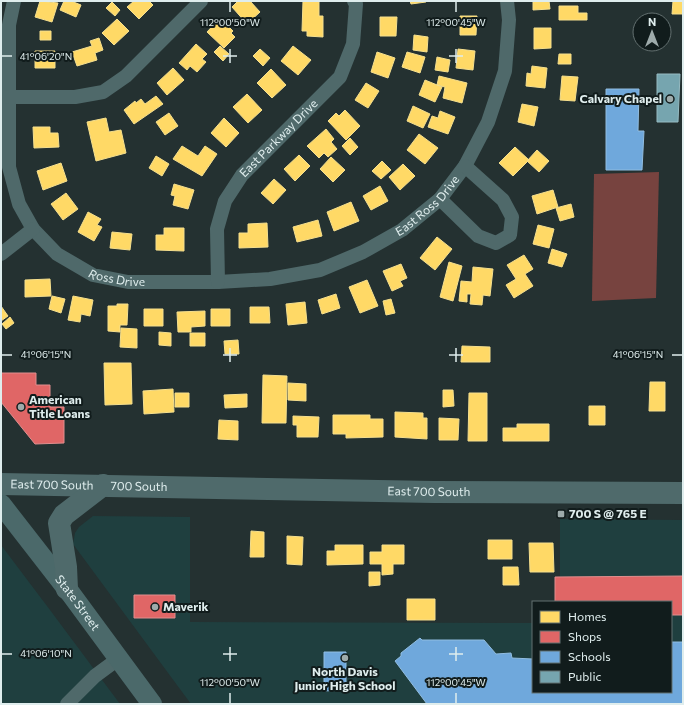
<svg xmlns="http://www.w3.org/2000/svg" width="684" height="705" font-family="Commissioner,sans-serif">
	<style>
		.built { fill: #1f3f3f }
		.green { fill: #77433f }
		.homes { fill: #ffd966; stroke: #f5df8e }
		.shops { fill: #e06666; stroke: #e08e8e }
		.schools { fill: #6fa8dc; stroke: #91bde1 }
		.public { fill: #76a5af; stroke: #96bbc2 }
		.lines { fill: none; stroke-linecap: round; stroke-linejoin: round }
		.minor { stroke: #4f696a; stroke-width: 14 }
		.secondary { stroke: #4b696a; stroke-width: 20 }
		.primary { stroke: #4f6a6b; stroke-width: 22 }
		.ticks { fill: none; stroke: #dfeded; stroke-width: 1.5 }
		.poi-dot { fill: #9eabab; stroke: #111c1c; stroke-width: 1.5 }
		.labels { text-anchor: middle; stroke-width: 4; stroke-linejoin: round; paint-order: stroke }
		.poi-label { font-size: 12px; font-weight: bold; fill: #dfeded; stroke: #111c1c; text-anchor: start }
		.street-label { font-size: 12px; fill: #dfeded; stroke: #111c1c }
		.ticks-label { font-size: 10px; text-anchor: middle; fill: #dfeded; stroke: #111c1c; stroke-width: 4; stroke-linejoin: round; paint-order: stroke }
	</style>
	<rect width="100%" height="100%" fill="#243131"/>
	<path class="built" d="M93,516L190,517V622L533,623V692H671V602H560V519L683,520V704H191L73,544L75,533L79,527Z
		M1,545L50,610L120,704H1Z"/>
	<path class="green" d="M659,172L656,298L592,301L594,174Z"/>
	<path class="homes" d="M40,1L58,3L52,22L35,17Z
		M64,1H71L81,5L76,17L60,10Z
		M134,1H149L153,5L139,19L127,7Z
		M238,1H250L260,12L247,24L232,7Z
		M303,1H319V16H323V37L307,36V31H302Z
		M410,1H425L426,2L411,4Z
		M533,1H549L550,9L533,10Z
		M673,1H683V14H672Z
		M112,2L120,10L115,16L106,8Z
		M559,6H578V13H587V20H559Z
		M460,16H477L476,35H460Z
		M380,17H397L396,36H380Z
		M220,18L233,31L231,33L235,37L224,48L207,32Z
		M117,19L129,31L114,45L102,33Z
		M534,28H551V48L534,49Z
		M40,31H51V40H40Z
		M414,35L428,37L427,52L413,50Z
		M99,38L103,50L95,53L97,60L77,66L72,52L92,46L90,41Z
		M196,44L207,54L202,59L206,62L197,72L190,66L187,70L179,63Z
		M220,46L229,54L223,61L214,52Z
		M293,46L311,60L298,75L281,61Z
		M260,49L270,58L263,66L253,56Z
		M458,49L475,51L473,70L456,68Z
		M35,51H55V68H35Z
		M377,52L395,58L388,78L371,72Z
		M407,52L425,57L420,73L402,67Z
		M559,54H571V64H558Z
		M437,57L450,60L448,72L435,70Z
		M532,66L547,68L545,88L526,86L527,73L531,74Z
		M173,68L184,80L167,95L157,83Z
		M271,69L286,85L272,98L257,83Z
		M439,76L467,83L462,103L443,98L445,87L437,85Z
		M562,76L578,77L575,101L560,100Z
		M425,80L442,87L435,102L419,95Z
		M366,83L379,91L368,108L355,100Z
		M247,94L262,110L248,123L233,107Z
		M156,96L163,104L134,124L124,110L135,101L136,103L141,99L145,104Z
		M522,104L538,107L534,126L518,122Z
		M413,106L430,114L423,128L407,121Z
		M345,110L360,126L346,140L328,121L336,113L339,116Z
		M440,111L455,117L448,134L428,127L432,116L438,118Z
		M169,113L178,126L165,135L156,122Z
		M106,118L109,132L121,130L126,153L96,161L87,122Z
		M224,118L239,133L226,147L211,133Z
		M33,127H50V133H58L59,147L34,148Z
		M326,129L334,139L331,142L337,149L328,157L324,153L319,158L307,146Z
		M419,134L438,148L425,164L407,150Z
		M350,138L358,147L350,155L342,146Z
		M182,146L198,156L205,146L217,154L202,176L173,159Z
		M515,147L529,160L513,176L499,163Z
		M537,150L549,161L539,172L527,161Z
		M299,155L310,166L295,181L284,169Z
		M156,156L169,164L162,176L149,168Z
		M331,157L345,170L333,182L320,169Z
		M382,161L391,170L381,179L372,171Z
		M61,163L67,181L43,190L37,171Z
		M403,164L415,176L400,190L389,177Z
		M274,179L286,190L273,204L261,193Z
		M174,184L194,190L188,209L173,205L175,196L171,195Z
		M380,186L388,201L371,210L363,196Z
		M553,190L558,207L537,214L532,196Z
		M66,193L78,209L63,220L51,204Z
		M351,202L359,221L334,231L327,212Z
		M571,204L574,217L560,221L556,208Z
		M88,212L101,219L97,225L102,227L94,241L78,232Z
		M318,220L322,236L297,242L293,227Z
		M267,223L268,247L239,248V233H248V224Z
		M538,225L554,229L549,248L533,244Z
		M164,228H184V251L156,250V235H164Z
		M112,232L132,234L130,250L110,248Z
		M437,237L452,249L435,270L420,258Z
		M552,249L567,254L562,267L548,263Z
		M524,255L533,269L525,274L533,286L514,298L506,285L516,279L507,265Z
		M449,262L462,266L453,301L440,297Z
		M401,264L407,278L400,281L403,286L392,291L383,271Z
		M473,267L493,269L490,296L483,295L482,305L470,304L471,294H467V302L459,301L461,281L472,282Z
		M50,279L51,296L25,297V280Z
		M367,280L378,306L360,313L349,287Z
		M336,294L340,308L322,314L318,300Z
		M52,296L65,299L61,313L49,309Z
		M73,296L93,300L90,316L81,314L80,322L68,320Z
		M391,299L395,313L386,315L383,301Z
		M305,302L307,323L288,325L286,304Z
		M117,304H128L127,325H120V332L108,331V306H117Z
		M1,306L8,316L1,321Z
		M250,307H269L270,323H250Z
		M144,309H163V326H144Z
		M211,309H230V326H211Z
		M205,311V326L191,327V332H178L177,312Z
		M10,317L14,323L6,329L2,324Z
		M121,328L137,329V348L120,347Z
		M159,332L171,333V346L159,345Z
		M190,333H205V346H190Z
		M238,340L239,354H225L224,341Z
		M462,346L490,347V362H461Z
		M104,363H131L132,404L105,405Z
		M263,375L287,376L286,423H262Z
		M650,382H665V411H649Z
		M288,383L306,384V401L288,400Z
		M173,389L174,412L144,414L143,391Z
		M443,390H453L454,406L443,407Z
		M175,393H189V407H175Z
		M469,393H487V441H468Z
		M247,394V407L225,408L224,395Z
		M589,406H605V425H589Z
		M395,412L423,413V418H427V439L395,437Z
		M333,415H370V419H383V437L346,438V434H333Z
		M293,416L319,417L318,437H297V425H293Z
		M439,418L459,419L458,440H439Z
		M219,420L238,421V440L218,439Z
		M517,424H549V441H503V428H517Z
		M251,531L264,532V557H250Z
		M287,536L303,537L302,565L287,564Z
		M488,540H512V559H488Z
		M529,543H553L554,572H530Z
		M335,545H363V564L327,565V551H335Z
		M382,545H404V564H393V574L382,575V564H370V552H382Z
		M503,567H518L519,585H503Z
		M369,572H380V585L369,586Z
		M407,599H435V620H407Z"/>
	<path class="shops" d="M1,373H36V385H50V407H64V443L35,444L1,402Z
		M683,576V615H671V602H555V577Z
		M134,595H175V618H134Z"/>
	<path class="schools" d="M606,89H639L638,131H644L642,170H606Z
		M420,638L422,640H484L496,654L511,653L512,658L533,659V692H671V642H683V704H427L395,661L401,656V653Z
		M324,652H346V690L324,691Z"/>
	<path class="public" d="M657,74H680L678,122H657Z"/>
	<g class="lines">
		<g class="minor">
			<path id="s1" d="M14,1L9,25V167L19,204L33,229L57,254L93,275L128,282H218L270,279L320,270L363,252L402,230L440,199L465,166L488,122L505,71L509,20L507,1"/>
			<path d="M9,97H75L103,92L126,76L201,1"/>
			<path d="M440,199L478,236L496,243L510,235L512,217L503,200L465,166"/>
			<path d="M1,254L33,229"/>
			<path id="s2" d="M218,282L217,229L225,201L242,175L340,77L353,44L356,4L354,1"/>
			<path d="M67,704L95,676L118,659"/>
		</g>
		<path class="secondary" id="s3" d="M1,504L71,594L152,704"/>
		<g class="primary">
			<path id="s4" d="M1,484L434,492L683,493"/>
			<path d="M67,589L66,567L59,523L64,515L103,485"/>
		</g>
	</g>
	<path class="ticks" d="M230,2V12M456,2V12M230,49V63M456,49V63M2,56H12M223,56H237M449,56H463M230,348V362M456,348V362M2,355H12M223,355H237M449,355H463M672,355H682M230,647V661M456,647V661M2,654H12M223,654H237M449,654H463M230,693V703M456,693V703"/>
	<g class="poi-dot">
		<circle cx="670" cy="99" r="4"/>
		<circle cx="21" cy="407" r="4"/>
		<rect x="557" y="510" width="8" height="8" rx="2"/>
		<circle cx="155" cy="607" r="4"/>
		<circle cx="345" cy="658" r="4"/>
	</g>
	<g class="labels">
		<g class="poi-label">
			<text x="662" y="103" text-anchor="end">Calvary Chapel</text>
			<text x="29" y="404">American<tspan x="29" dy="14">Title Loans</tspan></text>
			<text x="569" y="518">700 S @ 765 E</text>
			<text x="163" y="611">Maverik</text>
			<text x="345" y="676" text-anchor="middle">North Davis<tspan x="345" dy="14">Junior High School</tspan></text>
		</g>
		<g class="street-label">
			<text dy="4" stroke="none"><textPath href="#s2" startOffset="165">East Parkway Drive</textPath></text>
			<text dy="4" stroke="none"><textPath href="#s1" startOffset="665">East Ross Drive</textPath></text>
			<text dy="4" stroke="none"><textPath href="#s1" startOffset="334">Ross Drive</textPath></text>
			<text dy="4" stroke="none"><textPath href="#s4" startOffset="51">East 700 South</textPath></text>
			<text dy="4" stroke="none"><textPath href="#s4" startOffset="138">700 South</textPath></text>
			<text dy="4" stroke="none"><textPath href="#s4" startOffset="428">East 700 South</textPath></text>
			<text dy="4" stroke="none"><textPath href="#s3" startOffset="125">State Street</textPath></text>
		</g>
	</g>
	<g class="ticks-label">
		<text x="230" y="26">112°00'50"W</text>
		<text x="456" y="26">112°00'45"W</text>
		<text x="46" y="60">41°06'20"N</text>
		<text x="46" y="358">41°06'15"N</text>
		<text x="638" y="358">41°06'15"N</text>
		<text x="46" y="657">41°06'10"N</text>
		<text x="230" y="686">112°00'50"W</text>
		<text x="456" y="686">112°00'45"W</text>
	</g>
	<rect width="684" height="705" fill="none" stroke="#dfeded" stroke-width="4"/>
	<rect x="532" y="601" width="140" height="92" fill="#111c1c" stroke="#637070"/>
	<rect x="540" y="611" width="20" height="12" fill="#ffd966" stroke="#637070"/>
	<text x="568" y="621" font-size="12" fill="#dfeded">Homes</text>
	<rect x="540" y="631" width="20" height="12" fill="#e06666" stroke="#637070"/>
	<text x="568" y="641" font-size="12" fill="#dfeded">Shops</text>
	<rect x="540" y="651" width="20" height="12" fill="#6fa8dc" stroke="#637070"/>
	<text x="568" y="661" font-size="12" fill="#dfeded">Schools</text>
	<rect x="540" y="671" width="20" height="12" fill="#76a5af" stroke="#637070"/>
	<text x="568" y="681" font-size="12" fill="#dfeded">Public</text>
	<g transform="translate(652 32)"><circle r="19" fill="#111c1c" stroke="#637070"/>
	<path d="M0-3L7 15L0 10L-7 15Z" fill="#9eabab"/>
	<text y="-6" font-size="11" font-weight="bold" text-anchor="middle" fill="#dfeded">N</text>
	</g>
</svg>
